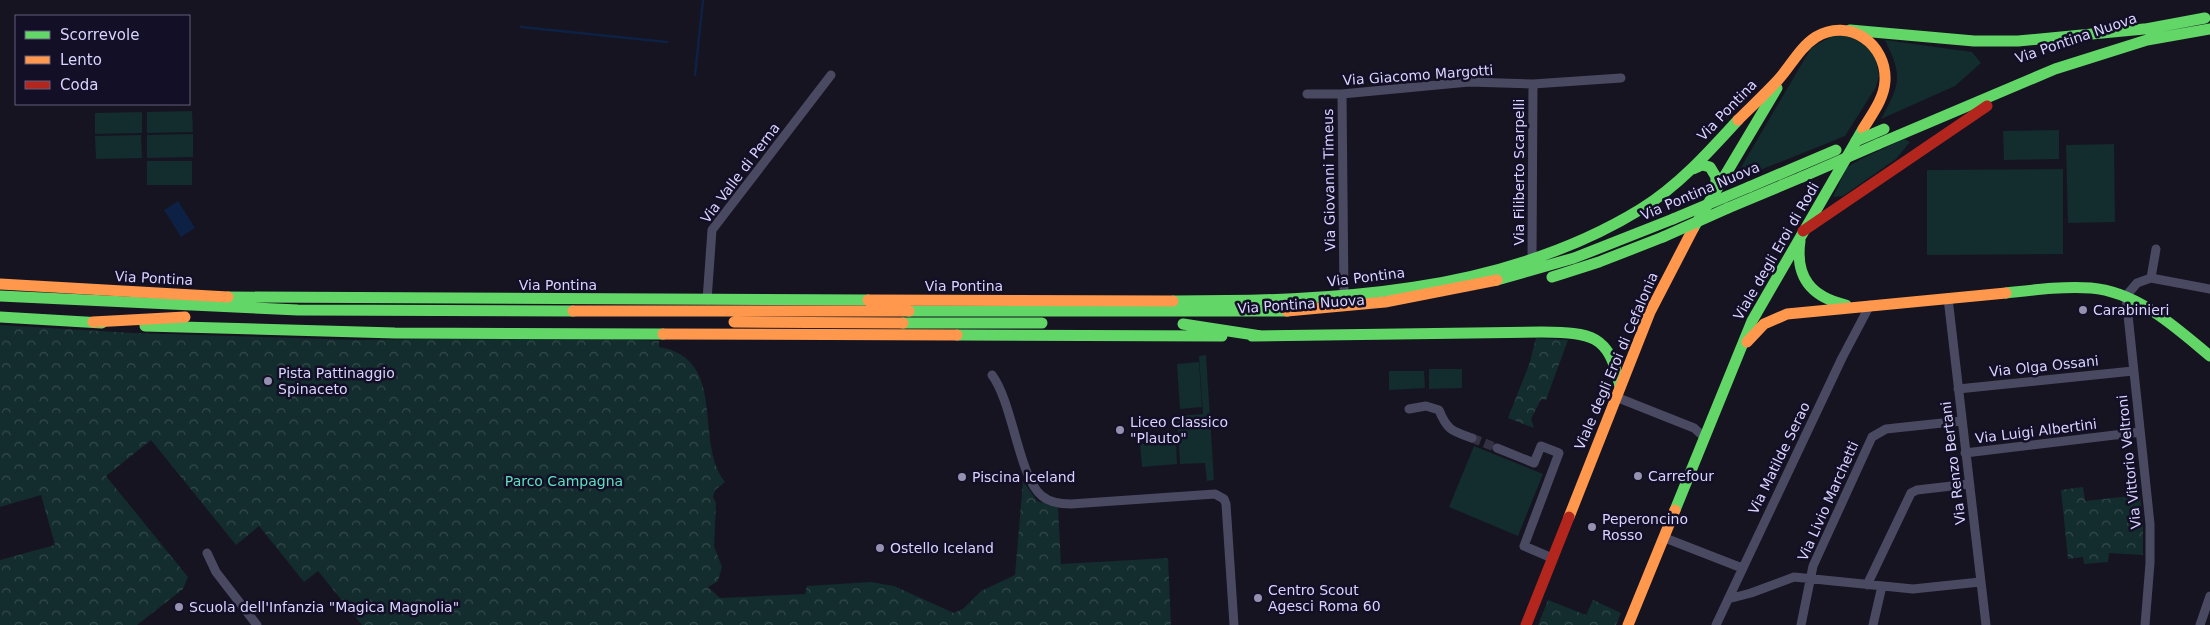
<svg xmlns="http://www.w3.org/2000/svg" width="2210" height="625" font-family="'DejaVu Sans',sans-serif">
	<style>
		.green { fill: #132c2d }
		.park { fill: url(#park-crowns) }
		.water { fill: #0d2144 }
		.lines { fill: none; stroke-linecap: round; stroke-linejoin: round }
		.stream { stroke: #0d2144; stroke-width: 2.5 }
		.street-tunnel { stroke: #333142; stroke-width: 9; stroke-dasharray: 9 4.5; stroke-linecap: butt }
		.street { stroke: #4a4962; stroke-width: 9 }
		.fast { stroke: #63d668; stroke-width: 11 }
		.slow { stroke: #ff974d; stroke-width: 11 }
		.jam { stroke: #b3261e; stroke-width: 11 }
		.fast-bridge { stroke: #63d668; stroke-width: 11 }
		.poi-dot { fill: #9591b1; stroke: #130f26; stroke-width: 2 }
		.labels { text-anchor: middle; stroke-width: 5; stroke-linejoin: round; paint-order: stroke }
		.street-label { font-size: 14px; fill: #d9d4ff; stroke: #130f26 }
		.poi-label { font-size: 14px; fill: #d9d4ff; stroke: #130f26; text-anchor: start }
		.park-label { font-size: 14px; fill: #5fe0c0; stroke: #130f26 }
	</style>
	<defs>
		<pattern id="park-crowns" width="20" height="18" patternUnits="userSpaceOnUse" patternTransform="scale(1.25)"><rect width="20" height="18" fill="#132c2d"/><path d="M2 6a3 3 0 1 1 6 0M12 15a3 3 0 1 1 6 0" fill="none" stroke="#354a4c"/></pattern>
	</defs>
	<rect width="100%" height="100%" fill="#161421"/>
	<path class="green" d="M1832,36H1850L1868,44L1876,60L1879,76L1876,87L1845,136L1733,181L1811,48Z
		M1885,40L1972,52L1981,63L1955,86L1881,119C1900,84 1903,77 1885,40Z
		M192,111L193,132L147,133V112Z
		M142,112V133L95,134V113Z
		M2059,130V159L2004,160L2003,131Z
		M193,134V157L147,158V135Z
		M141,135L142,158L96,159L95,136Z
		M1904,139L1910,142L1896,159L1843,196L1833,197L1847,167L1861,159Z
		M2114,144L2115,222L2068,223L2066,145Z
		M147,161H192V185H147Z
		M2063,169V254L1927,255V170Z
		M1206,355L1214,480L1207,481L1205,463L1180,464L1177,416L1203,414L1199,356Z
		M1199,362L1202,407L1180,409L1177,364Z
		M1429,369H1462V388L1429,389Z
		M1389,371H1424L1425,388L1389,390Z
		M1176,442L1177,464L1142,467L1140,444Z
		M1474,446L1543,474L1518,536L1449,507Z"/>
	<path class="park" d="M0,325L133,333L358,340L566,337L659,341V347C729,359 693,441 725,482L715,490L713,497L716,503L714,546L722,567L718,581L708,587L720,598L805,594L807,586L871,582L894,586L954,613L963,609L981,591L1015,575L1023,481L1037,501L1058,507L1061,564L1168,558L1171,625H362L318,571L304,582L259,526L236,545L151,440L106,476L188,577L183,589L137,625H0V560L55,545L41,495L0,507Z
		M1536,338L1568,340L1546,400L1541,399L1531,419L1534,428L1508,418L1529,365Z
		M2083,487L2085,501L2140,495L2143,526V555L2109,553L2108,562L2084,564L2083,557L2068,559L2061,490Z
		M1548,600L1586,615L1593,600L1621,613L1616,625H1538Z"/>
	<path class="water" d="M178,201L195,228L181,237L164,210Z"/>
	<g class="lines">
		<path class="stream" d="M521,27L667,42
			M695,75L703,0"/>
		<path class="street-tunnel" d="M1472,438L1497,448"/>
		<path class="street" d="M1307,94H1342L1469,82L1533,84L1621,78
			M1342,94L1344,296
			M1532,260L1533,84
			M2151,278L2156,249
			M1948,298L1986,625
			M707,300L712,230L831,75
			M992,375C1013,403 1019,478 1042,496C1050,503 1061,504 1071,504L1215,494L1224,499L1226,504L1234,625
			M1958,389L2133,371
			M1616,397L1694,428L1704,437
			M1409,409L1426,406L1439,410C1447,430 1452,431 1472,438
			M1497,448L1534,463L1541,446L1559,453L1524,546L1552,558
			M1965,453L2140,432
			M1665,538L1742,568
			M207,553L216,572L257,625
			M1867,585L1911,493L1917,490L1969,484
			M1728,599L1751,593L1794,577L1913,589L1980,582
			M1716,625L1842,358L1870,305
			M1801,625L1813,566L1872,437L1886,429L1961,421
			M1873,625L1882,586
			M2145,625L2150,563V524L2126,296L2137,283L2151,278L2210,289
			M2200,625L2210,596"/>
		<path class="fast" d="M2146,29L2205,18
			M1850,30L1974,41H2018L2144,29
			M1878,144L2055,69L2147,40L2210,29
			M1693,169L1702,165L1710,167L1716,177V190
			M1749,187L1836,150
			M1728,208L1802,177
			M1693,229L1777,88
			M1800,241C1795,277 1811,297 1846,305
			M1552,277L1599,262L1663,237
			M1497,280L1574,258L1673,219
			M2006,293C2033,290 2063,286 2091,288C2138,292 2175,327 2210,356
			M0,296L298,310L573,311
			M228,297L868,300
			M1173,301C1331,301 1501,295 1641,209C1678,186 1708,153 1738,120
			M909,311H1287
			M0,317L102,323
			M903,323H1042
			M1183,324L1261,336
			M145,326L395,333L663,334
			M957,335L1222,336
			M1252,336L1541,332C1591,333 1609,333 1620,387
			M1675,510L1752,321L1863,129"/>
		<path class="slow" d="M1738,120C1751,107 1765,94 1778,80C1790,67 1800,47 1816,37C1849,17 1887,44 1885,81C1884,99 1872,114 1863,129
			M0,284L228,297
			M868,300L1173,301
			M573,311H909
			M1287,311L1385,302L1497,280
			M93,322L185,317
			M734,322L903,323
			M663,334L957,335
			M1747,342L1764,324L1787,314L2006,293
			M1569,517L1650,312L1693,229
			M1628,625L1675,510"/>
		<path class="jam" d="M1803,231L1987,106
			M1526,625L1569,517"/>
		<path class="fast-bridge" d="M1856,141L1884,129
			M1802,177L1878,144
			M1673,219L1749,187
			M1663,237L1728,208"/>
	</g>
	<g class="poi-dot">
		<circle cx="2083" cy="310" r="5"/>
		<circle cx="268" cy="381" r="5"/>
		<circle cx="1120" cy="430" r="5"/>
		<circle cx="1638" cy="476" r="5"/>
		<circle cx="962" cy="477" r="5"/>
		<circle cx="1592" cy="527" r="5"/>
		<circle cx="880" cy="548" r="5"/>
		<circle cx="1258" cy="598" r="5"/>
		<circle cx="179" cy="607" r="5"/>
	</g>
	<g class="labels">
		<g class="street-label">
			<text transform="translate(2076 38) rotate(-19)" y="5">Via Pontina Nuova</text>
			<text transform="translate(1418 75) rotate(-4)" y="5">Via Giacomo Margotti</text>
			<text transform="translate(1727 110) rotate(-46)" y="5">Via Pontina</text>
			<text transform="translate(1519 172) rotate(-90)" y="5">Via Filiberto Scarpelli</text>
			<text transform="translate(740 173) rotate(-53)" y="5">Via Valle di Perna</text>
			<text transform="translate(1329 180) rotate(-91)" y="5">Via Giovanni Timeus</text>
			<text transform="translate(1700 191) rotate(-23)" y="5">Via Pontina Nuova</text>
			<text transform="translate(1776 251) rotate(-60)" y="5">Viale degli Eroi di Rodi</text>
			<text transform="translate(1366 277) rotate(-7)" y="5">Via Pontina</text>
			<text transform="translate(154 278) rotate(3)" y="5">Via Pontina</text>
			<text x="558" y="290">Via Pontina</text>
			<text x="964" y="291">Via Pontina</text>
			<text transform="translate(1301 304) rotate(-4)" y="5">Via Pontina Nuova</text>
			<text transform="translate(1616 361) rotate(-67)" y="5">Viale degli Eroi di Cefalonia</text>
			<text transform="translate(2044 366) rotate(-6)" y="5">Via Olga Ossani</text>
			<text transform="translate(2036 431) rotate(-7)" y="5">Via Luigi Albertini</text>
			<text transform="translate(1779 458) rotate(-64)" y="5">Via Matilde Serao</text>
			<text transform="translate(2129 462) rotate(-96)" y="5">Via Vittorio Veltroni</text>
			<text transform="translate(1953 463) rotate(-97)" y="5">Via Renzo Bertani</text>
			<text transform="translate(1828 501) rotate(-66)" y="5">Via Livio Marchetti</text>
		</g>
		<g class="poi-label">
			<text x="2093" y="315">Carabinieri</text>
			<text x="278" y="378">Pista Pattinaggio<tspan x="278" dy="16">Spinaceto</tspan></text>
			<text x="1130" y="427">Liceo Classico<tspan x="1130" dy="16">"Plauto"</tspan></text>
			<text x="1648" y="481">Carrefour</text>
			<text x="972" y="482">Piscina Iceland</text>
			<text x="1602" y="524">Peperoncino<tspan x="1602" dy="16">Rosso</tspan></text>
			<text x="890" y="553">Ostello Iceland</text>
			<text x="1268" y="595">Centro Scout<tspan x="1268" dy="16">Agesci Roma 60</tspan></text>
			<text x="189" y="612">Scuola dell'Infanzia "Magica Magnolia"</text>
		</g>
		<g class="park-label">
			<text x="564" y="486">Parco Campagna</text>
		</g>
	</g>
	<rect x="15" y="15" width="175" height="90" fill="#130f26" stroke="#625e7d"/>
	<rect x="25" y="31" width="25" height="8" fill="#63d668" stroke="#625e7d"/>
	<text x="60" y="40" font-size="15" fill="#d9d4ff">Scorrevole</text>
	<rect x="25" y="56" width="25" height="8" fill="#ff974d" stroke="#625e7d"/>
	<text x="60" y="65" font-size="15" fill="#d9d4ff">Lento</text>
	<rect x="25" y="81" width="25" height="8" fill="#b3261e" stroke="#625e7d"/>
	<text x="60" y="90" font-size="15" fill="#d9d4ff">Coda</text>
</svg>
